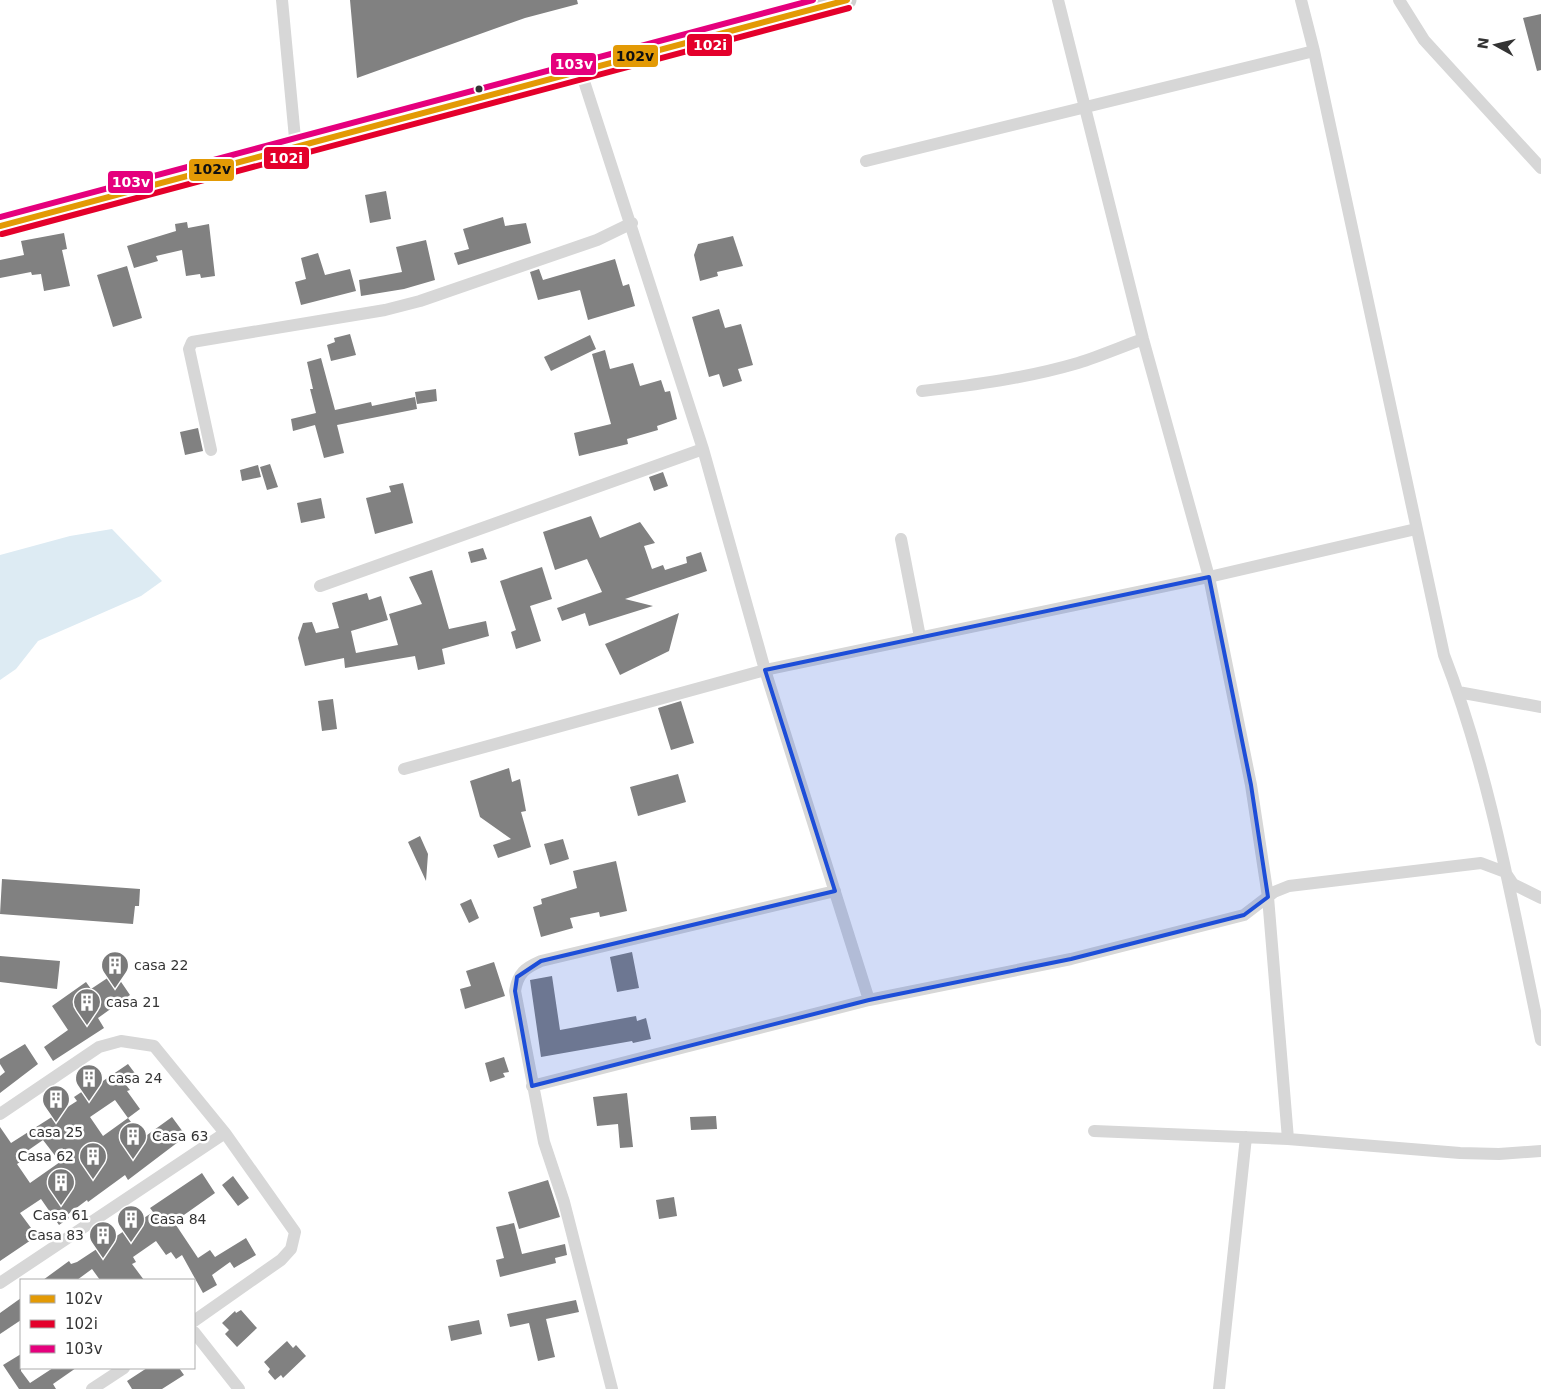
<svg xmlns="http://www.w3.org/2000/svg" width="1541" height="1389" font-family="'DejaVu Sans',sans-serif">
	<style>
		.water { fill: #ddebf3 }
		.building { fill: #818181; fill-rule: evenodd }
		.lines { fill: none; stroke-linecap: round; stroke-linejoin: round }
		.street { stroke: #d7d7d7; stroke-width: 12 }
		.secondary { stroke: #d0d0d0; stroke-width: 19 }
		.bus-1-casing { stroke: #fff; stroke-width: 10 }
		.bus-2-casing { stroke: #fff; stroke-width: 10 }
		.bus-3-casing { stroke: #fff; stroke-width: 10 }
		.bus-1 { stroke: #e39a05; stroke-width: 6 }
		.bus-2 { stroke: #e4002b; stroke-width: 6 }
		.bus-3 { stroke: #e5007d; stroke-width: 6 }
		.marked { fill: #1d4ed8; fill-opacity: 0.2; stroke: #1d4ed8; stroke-width: 4; stroke-linejoin: round }
		.bus-dot { fill: #333; stroke: #fff; stroke-width: 2 }
		.labels { text-anchor: middle; stroke-width: 5; stroke-linejoin: round; paint-order: stroke }
		.poi-label { font-size: 14px; fill: #333; stroke: #fff; text-anchor: start }
		.line-badge { stroke: #fff; stroke-width: 2 }
		.badge-label { font-size: 14px; text-anchor: middle; font-weight: bold; fill: #fff }
		.pale-badge-label { font-size: 14px; text-anchor: middle; font-weight: bold; fill: #111 }
	</style>
	<rect width="100%" height="100%" fill="#fff"/>
	<path class="water" d="M112,529L162,581L141,596L38,641L16,669L0,680V555L70,536Z"/>
	<path class="building" d="M350,0H577L578,4L525,18L357,78Z
		M1541,14V70L1537,71L1523,18Z
		M386,191L391,219L370,223L365,195Z
		M503,217L505,226L526,223L531,243L458,265L454,253L469,249L463,229Z
		M187,222L188,228L209,224L215,276L201,278L200,274L186,276L182,250L156,256L158,261L134,268L127,246L176,231L175,224Z
		M64,233L67,249L62,250L70,286L44,291L41,274L32,275L31,272L0,278V260L24,255L21,241Z
		M733,236L743,266L717,272L718,276L700,281L694,255L698,244Z
		M426,240L435,280L404,289L361,296L359,280L402,272L396,247Z
		M318,253L325,275L350,269L356,291L301,305L295,282L306,279L301,258Z
		M615,259L623,286L629,284L635,306L588,320L580,290L538,300L530,272L539,269L543,280Z
		M127,266L142,318L113,327L97,275Z
		M719,309L725,328L741,324L753,365L738,369L742,381L723,387L719,374L709,377L692,317Z
		M350,334L356,355L331,361L327,345L335,342L334,338Z
		M590,335L596,349L551,371L544,357Z
		M605,350L610,369L633,363L640,386L661,380L665,392L670,391L677,419L657,426L658,430L627,439L628,444L579,456L574,433L611,424L592,354Z
		M321,358L335,410L371,402L372,406L415,397L417,409L337,425L344,453L324,458L315,425L293,431L291,419L316,413L310,389H313L307,362Z
		M436,389L437,401L417,404L415,392Z
		M198,428L203,451L185,455L180,432Z
		M270,464L278,487L267,490L260,467Z
		M258,465L261,477L242,481L240,470Z
		M663,472L668,486L654,491L649,477Z
		M403,483L413,523L375,534L366,498L391,492L389,486Z
		M321,498L325,518L301,523L297,503Z
		M591,516L600,538L640,522L655,543L644,546L652,569L663,565L665,570L687,563L686,557L701,552L707,571L625,599L653,606L589,626L585,613L562,621L557,608L602,592L587,559L555,570L543,532Z
		M483,548L487,559L471,563L468,552Z
		M542,567L552,599L530,606L541,641L516,649L511,632L516,630L500,581Z
		M432,570L449,629L486,621L489,636L442,649L445,664L418,670L415,656L345,668L344,658L305,666L298,638L303,623L312,622L316,633L339,628L332,603L367,593L369,600L381,596L388,620L351,631L356,653L398,645L389,614L422,604L409,577Z
		M679,613L669,651L620,675L605,644Z
		M333,699L337,729L322,731L318,701Z
		M681,701L694,743L671,750L658,708Z
		M509,768L512,782L520,779L526,811L521,812L531,847L498,858L493,845L511,839L480,817L470,781Z
		M678,774L686,802L638,816L630,787Z
		M420,836L428,854L426,881L408,842Z
		M563,839L569,859L550,865L544,844Z
		M616,861L627,911L600,917L599,912L570,918L573,928L541,937L533,907L542,904L541,899L577,888L573,871Z
		M2,879L140,889L139,906H135L133,924L0,914Z
		M471,899L479,918L469,923L460,904Z
		M632,952L639,988L617,992L610,957Z
		M0,956L60,961L57,989L0,982Z
		M494,962L505,996L465,1009L460,989L471,986L466,971Z
		M115,973L130,995L98,1018L104,1028L53,1061L44,1047L68,1030L52,1006L86,982L91,989Z
		M552,976L560,1030L636,1016L637,1021L646,1018L651,1039L633,1043L632,1041L541,1057L530,980Z
		M25,1044L38,1064L0,1093V1076L5,1072L0,1064V1059Z
		M504,1057L509,1072L503,1073L505,1077L490,1082L485,1063Z
		M128,1064L137,1076L126,1085L130,1090L127,1091L140,1109L128,1118L115,1100L90,1117L103,1136L128,1118L143,1138L172,1117L186,1136L128,1180L125,1175L88,1202L87,1200L67,1215L69,1218L59,1225L41,1199L20,1213L37,1236L0,1261V1127L11,1143L77,1101L74,1097L98,1081L100,1083ZM43,1140L60,1162L30,1183L17,1164L23,1160L20,1156Z
		M627,1093L633,1147L620,1148L618,1124L597,1126L593,1097Z
		M716,1116L717,1129L691,1130L690,1117Z
		M202,1173L215,1193L174,1222L198,1258L210,1250L215,1257L246,1238L256,1255L234,1268L230,1262L212,1275L217,1285L203,1293L182,1255L176,1259L171,1252L166,1255L156,1241L133,1257L136,1262L132,1264L144,1280H100L92,1269L77,1280H43L69,1261L71,1264L77,1262L153,1212L150,1208Z
		M233,1176L249,1198L238,1206L222,1185Z
		M548,1180L560,1217L519,1229L508,1192Z
		M674,1197L677,1216L659,1219L656,1200Z
		M514,1223L522,1254L565,1244L567,1255L555,1258L556,1263L500,1277L496,1260L504,1258L496,1227Z
		M21,1298V1320L0,1334V1313Z
		M576,1300L579,1312L546,1319L555,1357L538,1361L529,1323L510,1327L507,1314Z
		M241,1310L257,1328L237,1347L225,1334L229,1330L222,1323L235,1311L236,1313Z
		M479,1320L482,1334L451,1341L448,1326Z
		M287,1341L293,1348L296,1345L306,1356L283,1378L281,1375L275,1380L268,1372L270,1369L264,1362Z
		M21,1354V1371L30,1383L53,1368H76L53,1384L56,1389H19L3,1365Z
		M147,1368H179L184,1375L162,1389H132L127,1381Z"/>
	<g class="lines">
		<path class="street" d="M282,0L296,149
			M1058,0L1143,339L1209,577L1251,785L1268,897L1288,1139
			M1301,0L1314,51L1444,655C1491,776 1514,913 1541,1040
			M1399,0L1424,40L1541,168
			M581,72L703,449L765,670L869,1000
			M866,161L1314,51
			M922,391C974,385 1027,378 1078,363C1100,356 1121,347 1143,339
			M211,450L189,349L192,342L385,310L420,301L597,240L632,223
			M901,539L920,637
			M320,586L703,449
			M1458,692L1541,707
			M404,769L765,670L1209,577L1416,529
			M532,1086L869,1000L1071,959L1244,915L1274,892L1289,886L1481,863L1505,872L1513,884L1541,898
			M0,1114L99,1047L121,1041L154,1046L225,1133L295,1232L291,1249L281,1260L194,1321
			M1094,1131L1288,1139L1460,1153L1499,1154L1541,1151
			M0,1283L225,1133
			M194,1332L239,1389
			M92,1389L124,1368
			M612,1389L564,1202L544,1142L515,991C518,973 525,968 541,961L835,891
			M1219,1389L1246,1137"/>
		<path class="secondary" d="M0,226L847,0"/>
		<g class="bus-1-casing">
			<path id="bus-1" d="M0,226L847,0"/>
		</g>
		<g class="bus-2-casing">
			<path id="bus-2" d="M2,234L849,8"/>
		</g>
		<g class="bus-3-casing">
			<path id="bus-3" d="M0,217L813,0"/>
		</g>
		<use href="#bus-1" class="bus-1"/>
		<use href="#bus-2" class="bus-2"/>
		<use href="#bus-3" class="bus-3"/>
	</g>
	<path class="marked" d="M1209,577L1251,785L1268,897L1244,915L1071,959L869,1000L532,1086L515,991L517,977L541,961L835,891L765,670Z"/>
	<defs>
		<g id="building-pin" transform="scale(1.4375)"><path d="M0 17L-7.5 6A9.5 9.5 0 1 1 7.5 6Z" fill="#7a7a7a" stroke="#fff"/><path d="M-4-6H4V6H1V3H-1V6H-4ZM-2.5-4.3h1.7v1.8h-1.7ZM.8-4.3h1.7v1.8H.8ZM-2.5-1h1.7V.8h-1.7ZM.8-1h1.7V.8H.8Z" fill="#fff"/></g>
	</defs>
	<g fill-rule="evenodd">
		<use href="#building-pin" x="115" y="965"/>
		<use href="#building-pin" x="87" y="1002"/>
		<use href="#building-pin" x="89" y="1078"/>
		<use href="#building-pin" x="56" y="1099"/>
		<use href="#building-pin" x="133" y="1136"/>
		<use href="#building-pin" x="93" y="1156"/>
		<use href="#building-pin" x="61" y="1182"/>
		<use href="#building-pin" x="131" y="1219"/>
		<use href="#building-pin" x="103" y="1235"/>
	</g>
	<circle class="bus-dot" cx="479" cy="89" r="4.5"/>
	<g class="labels">
		<g class="poi-label">
			<text x="134" y="970">casa 22</text>
			<text x="106" y="1007">casa 21</text>
			<text x="108" y="1083">casa 24</text>
			<text x="56" y="1137" text-anchor="middle">casa 25</text>
			<text x="152" y="1141">Casa 63</text>
			<text x="74" y="1161" text-anchor="end">Casa 62</text>
			<text x="61" y="1220" text-anchor="middle">Casa 61</text>
			<text x="150" y="1224">Casa 84</text>
			<text x="84" y="1240" text-anchor="end">Casa 83</text>
		</g>
	</g>
	<g class="line-badge">
		<rect x="686" y="33" width="47" height="24" rx="5" fill="#e4002b"/>
		<rect x="612" y="44" width="47" height="24" rx="5" fill="#e39a05"/>
		<rect x="550" y="52" width="47" height="24" rx="5" fill="#e5007d"/>
		<rect x="263" y="146" width="47" height="24" rx="5" fill="#e4002b"/>
		<rect x="188" y="158" width="47" height="24" rx="5" fill="#e39a05"/>
		<rect x="107" y="170" width="47" height="24" rx="5" fill="#e5007d"/>
	</g>
	<g class="badge-label">
		<text x="710" y="50">102i</text>
		<text x="574" y="69">103v</text>
		<text x="286" y="163">102i</text>
		<text x="131" y="187">103v</text>
	</g>
	<g class="pale-badge-label">
		<text x="635" y="61">102v</text>
		<text x="212" y="174">102v</text>
	</g>
	<rect x="20" y="1279" width="175" height="90" fill="#ffffff" stroke="#adadad"/>
	<rect x="30" y="1295" width="25" height="8" fill="#e39a05" stroke="#adadad"/>
	<text x="65" y="1304" font-size="15" fill="#333333">102v</text>
	<rect x="30" y="1320" width="25" height="8" fill="#e4002b" stroke="#adadad"/>
	<text x="65" y="1329" font-size="15" fill="#333333">102i</text>
	<rect x="30" y="1345" width="25" height="8" fill="#e5007d" stroke="#adadad"/>
	<text x="65" y="1354" font-size="15" fill="#333333">103v</text>
	<g transform="translate(1496 45) rotate(278)" stroke="#ffffff" stroke-width="4" paint-order="stroke">
	<path d="M0-4L9 19L0 12L-9 19Z" fill="#333333"/>
	<text y="-8" font-size="14" font-weight="bold" text-anchor="middle" fill="#333333">N</text>
	</g>
</svg>
